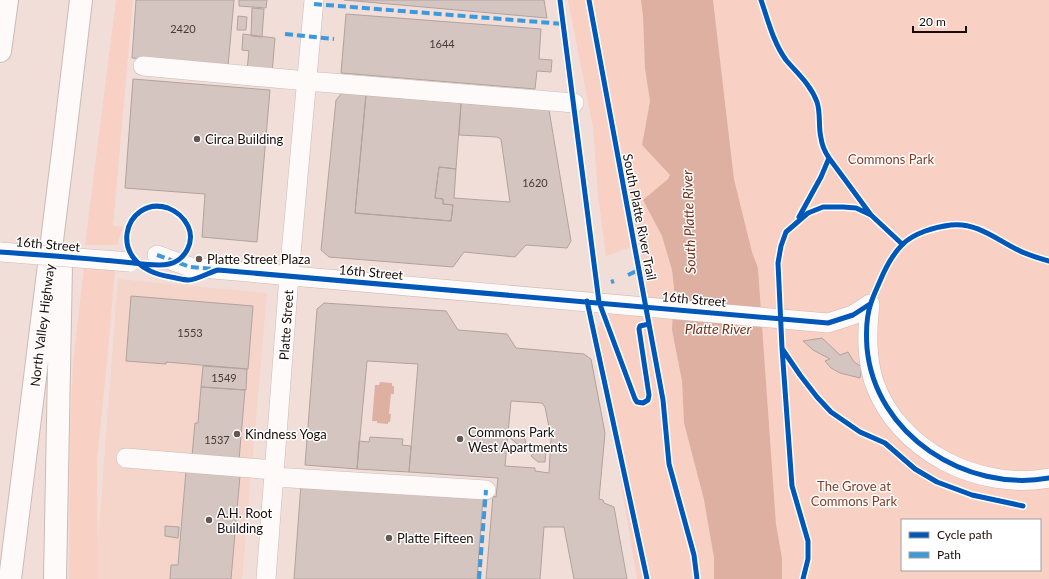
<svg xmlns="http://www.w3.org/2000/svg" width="1049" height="579" font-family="Lato,sans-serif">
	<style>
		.built { fill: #f5d4ca }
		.green { fill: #f8d0c4; fill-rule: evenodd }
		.water { fill: #deb0a1 }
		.building { fill: #d5c5c0; stroke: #b1a29e; fill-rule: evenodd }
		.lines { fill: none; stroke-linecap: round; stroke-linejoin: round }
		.minor-casing { stroke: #cabbb6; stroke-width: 20 }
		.highway-casing { stroke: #cabbb6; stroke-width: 24 }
		.minor { stroke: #fdfaf9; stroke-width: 19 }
		.highway { stroke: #fdfaf9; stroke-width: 22 }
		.minor-bridge-casing { stroke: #cabbb6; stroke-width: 20; stroke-linecap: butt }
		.minor-bridge { stroke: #fdfaf9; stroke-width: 19 }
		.quiet { stroke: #3b99dd; stroke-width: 4; stroke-dasharray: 8 4; stroke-linecap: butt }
		.cycleway-casing { stroke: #fff; stroke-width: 8 }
		.cycleway { stroke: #0057b8; stroke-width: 5 }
		.poi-dot { fill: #645651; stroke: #fff; stroke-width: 1.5 }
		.labels { text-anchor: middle; stroke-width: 3; stroke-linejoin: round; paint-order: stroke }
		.number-label { font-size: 11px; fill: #473a36 }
		.poi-label { font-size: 13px; fill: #180c08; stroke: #fff; text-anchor: start }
		.park-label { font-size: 13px; fill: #833b25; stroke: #fff }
		.street-label { font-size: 13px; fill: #180c08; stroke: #fff }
		.water-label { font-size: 14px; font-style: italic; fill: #763019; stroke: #fff }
	</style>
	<rect width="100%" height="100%" fill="#f2ded8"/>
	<path class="built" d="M118,279L267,293L242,579H95Z"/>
	<path class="green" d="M116,0H133L113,226L123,227L117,245H85Z
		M568,0H641L643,17L645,69L650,101L642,145L670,175L669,179L644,200L662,236L672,270L674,288L672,330L682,381L684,423L704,500L714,558V579H637L596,332L607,310L651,316L639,244L606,256L598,195L593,128Z
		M713,0H1049V579H782V558L776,524L758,268L752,252L734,179ZM902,520H1040V570H902Z
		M84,267L115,270L107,362L97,460L98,579H69L70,436L73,364Z"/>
	<path class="water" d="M641,0H713L734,179L752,252L758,268L776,524L782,558V579H714V558L704,500L684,423L682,381L672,330L674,288L672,270L662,236L643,200L668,179L670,175L642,145L650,101L645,69L643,17Z
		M380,382L392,383V386H394V394H391L389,414H391L390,422H388V424L377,423V421H372L375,385H379Z"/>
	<path class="building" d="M136,0H234L228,66L132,58Z
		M239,0H267L266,8L239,6Z
		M344,0H544L547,18Z
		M252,8L264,9L262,37L251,36Z
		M346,14L541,29L539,59L552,60L551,72L537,71L535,89L341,73Z
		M238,16L247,17L246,30H237Z
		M243,34L275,38L272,73L247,70L249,51L242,50Z
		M133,79L270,90L257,242L202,237L205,194L125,188Z
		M342,93L366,95L355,213L451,221L453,205L443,204V199L435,198L439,167L456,169L454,198L510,202L501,139L497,137L459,135L461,103L549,110L571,241L567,248L526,245L515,257L464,252L453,267L329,257L321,250L336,100Z
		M366,95L461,103L456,169L439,167L435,198L443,199V204L453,205L451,221L355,213Z
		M131,296L253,306L248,369L166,362V364L126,361Z
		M324,303L446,311L458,330L507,334L516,348L584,354L591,359L605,433L599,499L603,500L604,503L614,507L627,579H574L564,527H544L540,579H486L493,496L496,497L498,478L409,472L418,364L367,361L357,469L305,465L317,309ZM511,401L542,403L545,407L551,437L549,473L535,471V468L505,466Z
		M822,338L840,355L848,352L854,362L862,367L860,378L840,373L831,368L825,361L830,359L813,350L803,341Z
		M203,366L247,369L246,390L201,387Z
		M201,387L245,390L239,460L192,456L195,423H198Z
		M515,430L525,439L526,443L522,448L509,437Z
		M370,437L403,439L402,445L411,446L409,472L357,469L359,441L369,442Z
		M540,446L546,451L545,462H538L531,456Z
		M186,471L240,476L231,579H170L171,565H178Z
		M301,484L483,497L477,579H294Z
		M165,526L179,527L178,538L165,536Z"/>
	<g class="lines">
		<g class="minor-casing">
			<path id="minor" d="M143,66L307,81L574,103
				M157,255L190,267L828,323L853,315L870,304
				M870,304C867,331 866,356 874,382C898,451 979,491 1049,478
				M126,458L274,470
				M274,477L486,490
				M266,579L289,276L314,0"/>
		</g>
		<g class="highway-casing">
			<path id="highway" d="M0,51L7,0
				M10,579L63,152L81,0
				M55,579L61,264"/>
		</g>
		<use href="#minor" class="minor"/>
		<use href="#highway" class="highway"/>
		<g class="minor-bridge-casing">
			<path id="minor-bridge" d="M0,252L130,262"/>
		</g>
		<use href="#minor-bridge" class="minor-bridge"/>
		<path class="quiet" d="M314,4L564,24
			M285,34L334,39
			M157,255L190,267L215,269
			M628,275L639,270
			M611,282L614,281
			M479,579L486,490"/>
		<g class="cycleway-casing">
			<path id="cycleway" d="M560,0L599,302L635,399L637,402L643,403L648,400L649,395L639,329L640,326L649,324
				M589,0L663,400L669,464L694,555L697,579
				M761,0C768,20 773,42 786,60C797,73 811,85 817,102C821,114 818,126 821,138C822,146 825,152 829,158L871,215L902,244
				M799,217L821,177L829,158
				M0,252C41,255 83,258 124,262C137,263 157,267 169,264C186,260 195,241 188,226C184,218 176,211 168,208C125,194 101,266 171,277C177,278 183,280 189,280C196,280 210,272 218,270L828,323L853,315L870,304
				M1049,261C1038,258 1028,255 1018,250C997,240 977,222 951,225C935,227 913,233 902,245C892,255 885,269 880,281C877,288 873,296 871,303C866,317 866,334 867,348C875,435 966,493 1049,478
				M587,301L647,579
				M783,350L800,375L817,397L831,412L860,432L885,443L915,469L937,482L972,495L1023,506
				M803,579L808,559V541L792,486L782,348L778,263L781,246L786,232L808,213L823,207H843L856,208L871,215"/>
		</g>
		<use href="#cycleway" class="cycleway"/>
	</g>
	<g class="poi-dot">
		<circle cx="197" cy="139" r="4"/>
		<circle cx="199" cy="259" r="4"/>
		<circle cx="237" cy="434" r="4"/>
		<circle cx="460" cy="439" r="4"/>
		<circle cx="209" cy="520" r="4"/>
		<circle cx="389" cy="538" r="4"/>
	</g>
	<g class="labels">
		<g class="number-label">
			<text x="183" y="33">2420</text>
			<text x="442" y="48">1644</text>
			<text x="535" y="187">1620</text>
			<text x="190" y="337">1553</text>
			<text x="224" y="382">1549</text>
			<text x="217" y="444">1537</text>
		</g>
		<g class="poi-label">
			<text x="205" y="144">Circa Building</text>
			<text x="207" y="264">Platte Street Plaza</text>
			<text x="468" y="437">Commons Park<tspan x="468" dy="15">West Apartments</tspan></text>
			<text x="245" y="439">Kindness Yoga</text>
			<text x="217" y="518">A.H. Root<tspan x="217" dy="15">Building</tspan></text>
			<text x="397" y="543">Platte Fifteen</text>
		</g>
		<g class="park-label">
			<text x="891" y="164">Commons Park</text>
			<text x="854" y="491">The Grove at<tspan x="854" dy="15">Commons Park</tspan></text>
		</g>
		<g class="street-label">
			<text transform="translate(640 217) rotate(79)" y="5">South Platte River Trail</text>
			<text transform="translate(48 244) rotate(5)" y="5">16th Street</text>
			<text transform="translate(371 272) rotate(5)" y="5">16th Street</text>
			<text transform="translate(694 299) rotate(5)" y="5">16th Street</text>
			<text transform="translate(42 325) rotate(-83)" y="5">North Valley Highway</text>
			<text transform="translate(286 325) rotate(-86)" y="5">Platte Street</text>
		</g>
		<g class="water-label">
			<text transform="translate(689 222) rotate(-92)" y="5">South Platte River</text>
			<text x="718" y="334">Platte River</text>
		</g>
	</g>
	<rect x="901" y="519" width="140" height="52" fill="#ffffff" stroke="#a39e9c"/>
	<rect x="909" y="532" width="20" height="6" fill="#0057b8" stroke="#a39e9c"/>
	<text x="937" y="539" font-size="12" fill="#180c08">Cycle path</text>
	<rect x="909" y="552" width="20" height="6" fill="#3b99dd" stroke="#a39e9c"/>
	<text x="937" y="559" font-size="12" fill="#180c08">Path</text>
	<path d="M913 26v6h53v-6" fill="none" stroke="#180c08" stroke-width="2"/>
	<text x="919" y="26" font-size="12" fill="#180c08" stroke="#ffffff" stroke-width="3" paint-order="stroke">20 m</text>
</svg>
